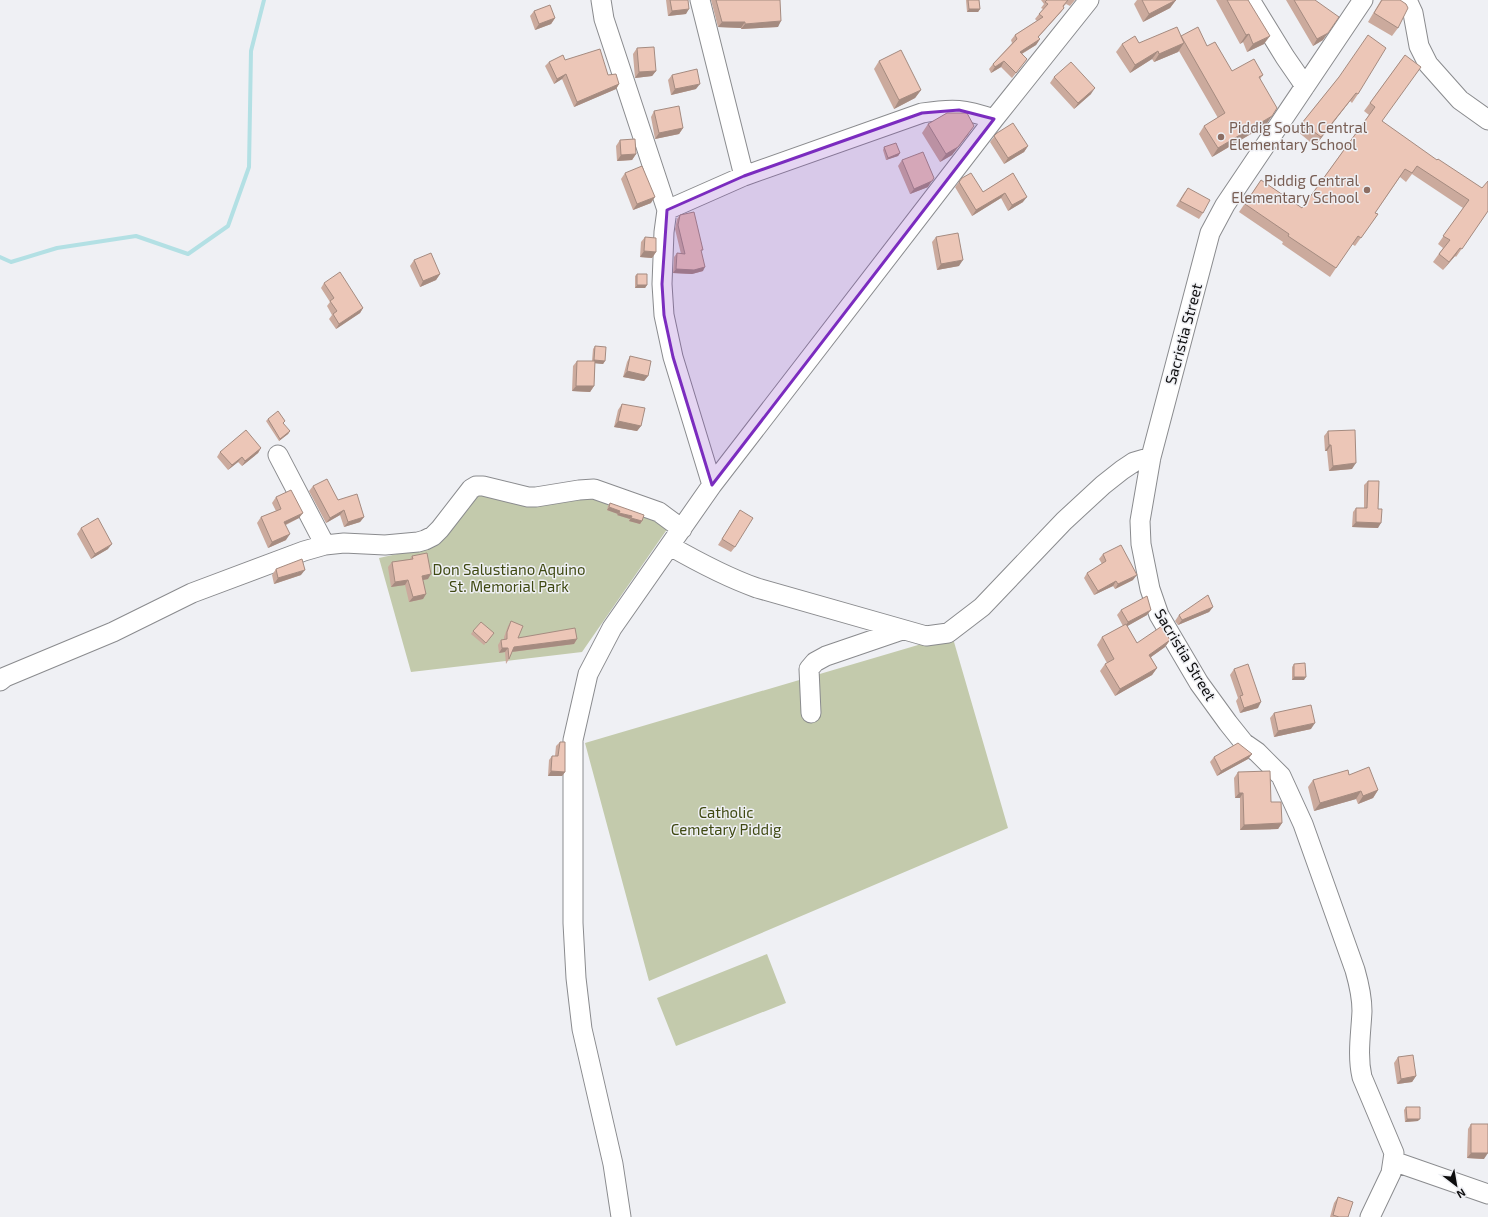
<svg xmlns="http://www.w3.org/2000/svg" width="1488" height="1217" font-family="'Exo 2',sans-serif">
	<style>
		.green { fill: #c3caac }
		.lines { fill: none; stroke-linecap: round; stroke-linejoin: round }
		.stream { stroke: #b3e0e4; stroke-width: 4 }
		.minor-casing { stroke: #8a8b8e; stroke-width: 21 }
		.minor { stroke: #fff; stroke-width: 19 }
		.wall { fill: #cbaa9d }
		.shaded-wall { fill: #a58b80 }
		.building { fill: #ecc6b7; stroke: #a58b80 }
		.marked { fill: #7b2cbf; fill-opacity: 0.2; stroke: #7b2cbf; stroke-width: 3; stroke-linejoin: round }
		.education-dot { fill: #8d6e63; stroke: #eff0f4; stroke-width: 1.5 }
		.labels { text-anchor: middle; stroke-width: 3; stroke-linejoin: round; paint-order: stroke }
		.education-label { font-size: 15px; fill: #785e54; stroke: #eff0f4; text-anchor: start }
		.street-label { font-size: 15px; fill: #0d0d0e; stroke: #eff0f4 }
		.park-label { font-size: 15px; fill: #3f4912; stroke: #eff0f4 }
	</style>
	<rect width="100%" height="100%" fill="#eff0f4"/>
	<path class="green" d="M591,492L670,525L582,652L411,672L379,558L420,549L479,493Z
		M952,635L1008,828L649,981L585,743Z
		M767,954L786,1003L676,1046L657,998Z"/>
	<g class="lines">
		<path class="stream" d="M0,257L11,262L57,248L136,236L188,254L228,226L249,167L251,51L264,0"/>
		<g class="minor-casing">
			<path id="minor" d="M601,0L604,19L667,210L664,232L662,284L664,315L673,357L712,485
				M700,0L744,176
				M1250,0L1285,57L1305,86
				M1363,0L1225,205L1210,233L1151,457L1140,521L1141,544L1150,589L1159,615L1199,683L1228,723L1244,743L1257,752L1281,776L1303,824L1355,970C1359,984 1362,997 1362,1011C1361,1033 1357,1055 1362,1077L1394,1153L1391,1173L1370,1217
				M1407,0L1413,13L1419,46L1428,64L1460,100L1488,120
				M667,210L744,176L922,113C954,108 964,109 994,119
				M278,455L325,545
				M670,546C698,562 726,577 757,588L926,636L948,633L982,607L1064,521L1103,485L1122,470L1134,462L1151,457
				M0,681L5,677L113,632L192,593L304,551L325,545L344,543L385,545L418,542L425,540L433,536L440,529L471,489L476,486H483L528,497H536L579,490L594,489L659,512L682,529
				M811,713L809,669L815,662L826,656L902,630
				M1393,1161L1488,1194
				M621,1217L613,1164L582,1029L576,978L573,923V740L588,674L612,628L712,485L994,119L1089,0"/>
		</g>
		<use href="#minor" class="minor"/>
	</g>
	<path class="wall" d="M666,0H688L686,14L668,16Z
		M711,0H780L778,27L741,29V28L718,27Z
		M966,0H979L980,9L978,12H967Z
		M1041,0H1075L1070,6L1066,4L1063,7L1064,8L1060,13L1038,37L1040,39L1036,45L1022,54L1027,59L1012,78L1001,67L991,73L989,69L993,64L1012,43L1011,40L1015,35L1037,21L1035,19L1043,9L1041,8L1044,4Z
		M1137,0H1176L1170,8L1143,22L1134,4Z
		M1216,0H1248L1264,44L1247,52L1243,42L1240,44Z
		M1286,0H1315L1323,40L1313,46Z
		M1381,0H1400L1398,28L1392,36L1368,22Z
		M534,11L555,18L551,24L535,30L530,16Z
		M1181,36L1207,46L1232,71L1263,75L1260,79L1266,125L1212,157L1199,134L1204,126L1218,118L1179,51L1178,52L1154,62L1152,59L1130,73L1116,52L1122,44L1139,43Z
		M637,48L656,71L652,76L635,78L633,54Z
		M1405,55L1382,121L1488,211L1456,257L1455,256L1443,270L1433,262L1443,248L1438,244L1463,208L1412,174L1406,182L1400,177L1375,213L1378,214L1355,246L1352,244L1330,277L1282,244L1283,242L1239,212L1261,180L1302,208L1369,115L1364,111Z
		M879,61L921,90L915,98L894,109L874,69Z
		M549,62L608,75L619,84L616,89L574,107L562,79L554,84L545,66Z
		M672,75L696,89L671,95L668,80Z
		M1054,77L1091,94L1074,109L1050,83Z
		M1339,77L1358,94L1352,103L1350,101L1315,146L1297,131L1302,123Z
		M654,111L683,128L679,134L655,139L651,117Z
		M928,124L969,134L952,155L940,162L922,133Z
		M997,133L1028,146L1024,152L1004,164L990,142Z
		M620,140L636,154L632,160L617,161L616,146Z
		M884,147L900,153L898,156L886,160L883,150Z
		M902,160L928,187L910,194L898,166Z
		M625,173L651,203L633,210L621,179Z
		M1013,173L1023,202L1008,211L1001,198L972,216L955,187L962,178L983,192Z
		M1188,188L1203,213L1199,219L1176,206L1184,193Z
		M680,215L701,252L703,271L692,274L673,273L674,257L677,253L681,254L675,229L677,219Z
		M645,237L656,252L652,258L640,257L641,242Z
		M936,237L959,266L937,270L932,242Z
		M414,260L440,274L436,280L420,287L410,266Z
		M637,274L647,285L645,288H635V276Z
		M324,283L363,308L360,313L336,329L329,319L332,315L327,306L330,302L321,288Z
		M595,346L605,361L603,364L595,363L594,386L590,392L572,391L573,366L577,361H592L593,349Z
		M630,356L648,376L644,381L623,377L627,362Z
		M622,404L641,426L637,431L614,427L618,410Z
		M268,419L290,431L288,434L279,441L266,421Z
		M1328,431L1352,469L1329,471L1327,451H1325L1324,436Z
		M261,448L258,453L242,466L238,462L228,470L217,457L220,452Z
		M1368,481L1378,528L1352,527L1353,512L1356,508H1364V485Z
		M313,486L338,500L364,517L360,522L344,527L340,515L326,523L309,491Z
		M276,497L299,518L286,525V540L268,548L257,523L261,517L276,511L272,503Z
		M610,503L642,521L640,524L629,521L630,519L617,515L618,514L607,510L608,506Z
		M740,510L735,547L731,552L718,545Z
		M81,528L108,549L91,559L77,534Z
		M1103,554L1133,580L1115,589L1113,586L1094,595L1084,578L1087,573L1102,564L1099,559Z
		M412,556L428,579L423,580L426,594L423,599L409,602L405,585L391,587L388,567L392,562L410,559Z
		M276,569L301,575L274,584L272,575Z
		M1213,607L1209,612L1178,625L1175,621L1179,615Z
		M1121,610L1147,615L1127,626L1137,643L1170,640L1165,647L1151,657L1157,668L1152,675L1115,696L1100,671L1105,664L1107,663L1097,645L1102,637L1123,626L1117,615Z
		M511,621L518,638L577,639L574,644L512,652L509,659L506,664L505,652L499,653L498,645L501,640H504V637L508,626Z
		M473,631L492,636L484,645L471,634Z
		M1294,664L1304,680H1292V667Z
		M1234,669L1258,708L1240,713L1236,701L1238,698L1230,675Z
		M1274,713L1311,729L1274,737L1270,718Z
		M560,742L565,772L562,776H548L549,760L552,756H555L556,746Z
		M1252,754L1248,759L1217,776L1210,762L1214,757Z
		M1238,772L1271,802L1282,823L1278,829L1240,830V798H1235L1234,778Z
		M1349,775L1378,790L1373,798L1358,804L1356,799L1314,811L1308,787L1313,780Z
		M1398,1057L1416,1076L1412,1082L1397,1084L1394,1063Z
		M1406,1107L1418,1121L1405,1122L1404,1110Z
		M1471,1124L1484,1159L1467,1158L1468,1129Z
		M1338,1197L1348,1217H1330L1334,1203Z"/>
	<path class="shaded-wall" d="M1176,0L1170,8L1143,22L1149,14Z
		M1064,8L1060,13L1034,42L1038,37Z
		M689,9L686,14L668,16L672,11Z
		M969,9H980L978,12H967Z
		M555,18L551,24L535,30L539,24Z
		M781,21L778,27L741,29L745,24Z
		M722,22H745L741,28L718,27Z
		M1328,33L1323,40L1313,46L1317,39Z
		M1249,34L1243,42L1240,44L1246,35Z
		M1270,36L1264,44L1247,52L1253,44Z
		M1040,39L1036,45L1016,57L1020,52Z
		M1184,43L1178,52L1154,62L1159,54Z
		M1158,51L1152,59L1130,73L1135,65Z
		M1004,61L1001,67L991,73L995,67Z
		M656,71L652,76L635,78L639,72Z
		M566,74L562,79L554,84L557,79Z
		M619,84L616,89L574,107L577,102Z
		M700,84L696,89L671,95L675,89Z
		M1095,88L1091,94L1074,109L1078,103Z
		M921,90L915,98L894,109L899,100Z
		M1356,93L1350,101L1315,146L1321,137Z
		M1272,116L1266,125L1212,157L1218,148Z
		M974,126L952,155L940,162L946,154Z
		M683,128L679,134L655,139L659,133Z
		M1028,146L1024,152L1004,164L1008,158Z
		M900,153L898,156L886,160L888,158Z
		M636,154L632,160L617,161L621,155Z
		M934,178L928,187L910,194L914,189Z
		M1005,193L1001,198L972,216L976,210Z
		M655,197L651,203L633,210L637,204Z
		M1027,197L1023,202L1008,211L1012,205Z
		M1460,248L1455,256L1443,270L1449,262Z
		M644,251L656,252L652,258L640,257Z
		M963,260L959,266L937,270L941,264Z
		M705,267L703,271L692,274L673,273L676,269Z
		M440,274L436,280L420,287L423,281Z
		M637,285H647L645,288H635Z
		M363,308L360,313L336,329L339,324Z
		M594,360L605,361L603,364L592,363Z
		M627,371L648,376L644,381L623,377Z
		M576,386H594L590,392L572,391Z
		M618,421L641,426L637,431L614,427Z
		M290,431L288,434L279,441L280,439Z
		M1329,445H1331L1327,451H1325Z
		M261,448L258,453L242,466L245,461Z
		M242,457L238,462L228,470L232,465Z
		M1356,463L1352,469L1329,471L1333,466Z
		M609,507L620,511L618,514L607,510Z
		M344,510L340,515L326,523L330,518Z
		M303,513L299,518L280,527L284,522Z
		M619,513L632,516L630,519L617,515Z
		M364,517L360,522L344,527L348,522Z
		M631,518L642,521L640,524L629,521Z
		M1356,522L1381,523L1378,528L1352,527Z
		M290,534L286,540L268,548L272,542Z
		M112,544L108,549L91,559L95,554Z
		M305,570L301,575L274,584L278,578Z
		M431,574L428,579L418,581L422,576Z
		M1137,575L1133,580L1115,589L1118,584Z
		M408,580L405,585L391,587L395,582Z
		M1116,581L1113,586L1094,595L1098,591Z
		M426,594L423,599L409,602L413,597Z
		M1213,607L1209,612L1178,625L1182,620Z
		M1151,610L1147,615L1124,628L1128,622Z
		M577,639L574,644L511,652L514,647Z
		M1170,640L1165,647L1144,662L1149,655Z
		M502,648H508L505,652L499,653Z
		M1157,668L1152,675L1115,696L1120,689Z
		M1294,677H1306L1304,680H1292Z
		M1261,702L1258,708L1240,713L1244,708Z
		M1315,723L1311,729L1274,737L1278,731Z
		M1252,754L1248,759L1217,776L1221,771Z
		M551,771L565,772L562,776H548Z
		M1378,790L1373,798L1358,804L1363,796Z
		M1361,791L1356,799L1314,811L1320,803Z
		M1239,793H1243L1240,798H1235Z
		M1282,823L1278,829L1240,830L1244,825Z
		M1416,1076L1412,1082L1397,1084L1401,1079Z
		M1407,1119H1420L1418,1121L1405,1122Z
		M1471,1153H1488L1484,1159L1467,1158Z"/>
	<path class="building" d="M670,0H688L689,9L672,11Z
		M716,0H780L781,21L745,24V22H722Z
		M968,0H979L980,9H969Z
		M1047,0H1068L1063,6L1064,8L1038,37L1040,39L1020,52L1027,59L1016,73L1004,61L995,67L993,64L1017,39L1015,35L1043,17L1039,14L1048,4L1045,2Z
		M1142,0H1176L1149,14Z
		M1227,0H1248L1270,36L1253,44L1249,34L1246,35Z
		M1294,0H1315L1339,17L1328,33L1317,39Z
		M1382,0H1400L1406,4L1408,8L1398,28L1374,13Z
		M550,5L555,18L539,24L534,11Z
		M1177,27L1181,36L1198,27L1207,46L1215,42L1232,71L1254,59L1263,75L1259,77L1277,108L1272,116L1218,148L1204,126L1225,113L1181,36L1184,43L1159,54L1158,51L1135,65L1122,44L1135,36L1139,43Z
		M1368,35L1386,48L1358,94L1356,93L1321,137L1302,123L1339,77Z
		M654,47L656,71L639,72L637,48Z
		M600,49L608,75L616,74L619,84L577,102L566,74L557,79L549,62L563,55L565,60Z
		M901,50L921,90L899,100L879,61Z
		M1405,55L1421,67L1382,121L1437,160L1438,159L1482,188L1488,181V211L1462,249L1460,248L1449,262L1439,254L1450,240L1443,236L1469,200L1417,166L1412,173L1405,169L1375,213L1378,214L1361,238L1358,236L1336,268L1288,236L1289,234L1245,204L1261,180L1302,208L1375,107L1370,103Z
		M1071,62L1095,88L1078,103L1054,77Z
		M697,69L700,84L675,89L672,75Z
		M679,106L683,128L659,133L654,111Z
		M947,113H967L974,126L958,147L946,154L928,124Z
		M1013,123L1028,146L1008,158L994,136L997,133Z
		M635,139L636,154L621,155L620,140Z
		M896,143L900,153L888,158L884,147Z
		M923,152L934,178L932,181L914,189L902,160Z
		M642,166L655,197L637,204L625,173Z
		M971,173L983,192L1013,173L1027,197L1012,205L1005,193L976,210L959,182L962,178Z
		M1188,188L1210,200L1203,213L1180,201Z
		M694,212L703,250H701L705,267L694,270L676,269L677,253L685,254L678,225L680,215Z
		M958,233L963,260L941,264L936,237Z
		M645,237L656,238V252L644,251Z
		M431,253L440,274L423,281L414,260Z
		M340,272L363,308L339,324L333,314L337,311L330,301L334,298L324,283Z
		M637,274H647V285H637Z
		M595,346L606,347L605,361L594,360Z
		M630,356L651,361L648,376L627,371Z
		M577,361H595L594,386H576Z
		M622,404L645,408L641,426L618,421Z
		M278,411L285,421L283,423L290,431L280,439L268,419Z
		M246,430L261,448L245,461L242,457L232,465L220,452Z
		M1355,430L1356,463L1333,466L1331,445H1329L1328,431Z
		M327,479L338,500L357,494L364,517L348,522L344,510L330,518L313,486Z
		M1368,481H1379L1378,509H1382L1381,523L1356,522V508H1367Z
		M291,490L303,513L284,522L290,534L272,542L261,517L281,509L276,497Z
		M610,503L644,515L642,521L631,518L632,516L619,513L620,511L609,507Z
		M740,510L753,518L735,547L722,539Z
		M98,518L112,544L95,554L81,528Z
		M1121,545L1137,575L1118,584L1116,581L1098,591L1087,573L1106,561L1103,554Z
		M427,553L431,574L422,576L426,594L413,597L408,580L395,582L392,562L413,559L412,556Z
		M302,559L305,570L278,578L276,569Z
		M1208,595L1213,607L1182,620L1179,615Z
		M1147,596L1151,610L1128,622L1121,610Z
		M511,621L523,626L518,638L575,628L577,639L514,647L509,659L508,648H502L501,640L507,639V632Z
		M481,622L494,633L486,643L473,631Z
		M1126,624L1137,643L1162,626L1170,640L1149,655L1157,668L1120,689L1105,664L1114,659L1102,637Z
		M1305,663L1306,677H1294V664Z
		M1248,664L1261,702L1244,708L1240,696L1243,695L1234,669Z
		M1311,705L1315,723L1278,731L1274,713Z
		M560,742H565V772L551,771L552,756H558Z
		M1238,743L1252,754L1221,771L1214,757Z
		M1369,767L1378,790L1363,796L1361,791L1320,803L1313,780L1348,770L1349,775Z
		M1270,771L1271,802H1281L1282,823L1244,825L1243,793H1239L1238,772Z
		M1413,1055L1416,1076L1401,1079L1398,1057Z
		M1406,1107H1420V1119H1407Z
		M1471,1124H1488V1153H1471Z
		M1338,1197L1353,1202L1348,1217H1339L1333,1215Z"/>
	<path class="marked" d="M959,110L994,119L712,485L673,357L664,315L662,284L667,210L744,176L922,113Z"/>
	<g class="education-dot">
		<circle cx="1221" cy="137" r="4"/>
		<circle cx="1367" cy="190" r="4"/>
	</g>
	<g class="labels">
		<g class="education-label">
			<text x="1229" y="133">Piddig South Central<tspan x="1229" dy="17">Elementary School</tspan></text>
			<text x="1359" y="186" text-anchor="end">Piddig Central<tspan x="1359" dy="17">Elementary School</tspan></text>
		</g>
		<g class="street-label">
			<text transform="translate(1184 334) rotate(-75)" y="5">Sacristia Street</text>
			<text transform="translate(1185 655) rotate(59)" y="5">Sacristia Street</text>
		</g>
		<g class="park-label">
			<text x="509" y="575">Don Salustiano Aquino<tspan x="509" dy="17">St. Memorial Park</tspan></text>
			<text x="726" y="818">Catholic<tspan x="726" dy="17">Cemetary Piddig</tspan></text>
		</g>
	</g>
	<g transform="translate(1456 1185) rotate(149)" stroke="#eff0f4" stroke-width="3" paint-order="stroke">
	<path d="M0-3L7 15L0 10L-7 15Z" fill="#0d0d0e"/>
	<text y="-6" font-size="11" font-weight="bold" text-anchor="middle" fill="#0d0d0e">N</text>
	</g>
</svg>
